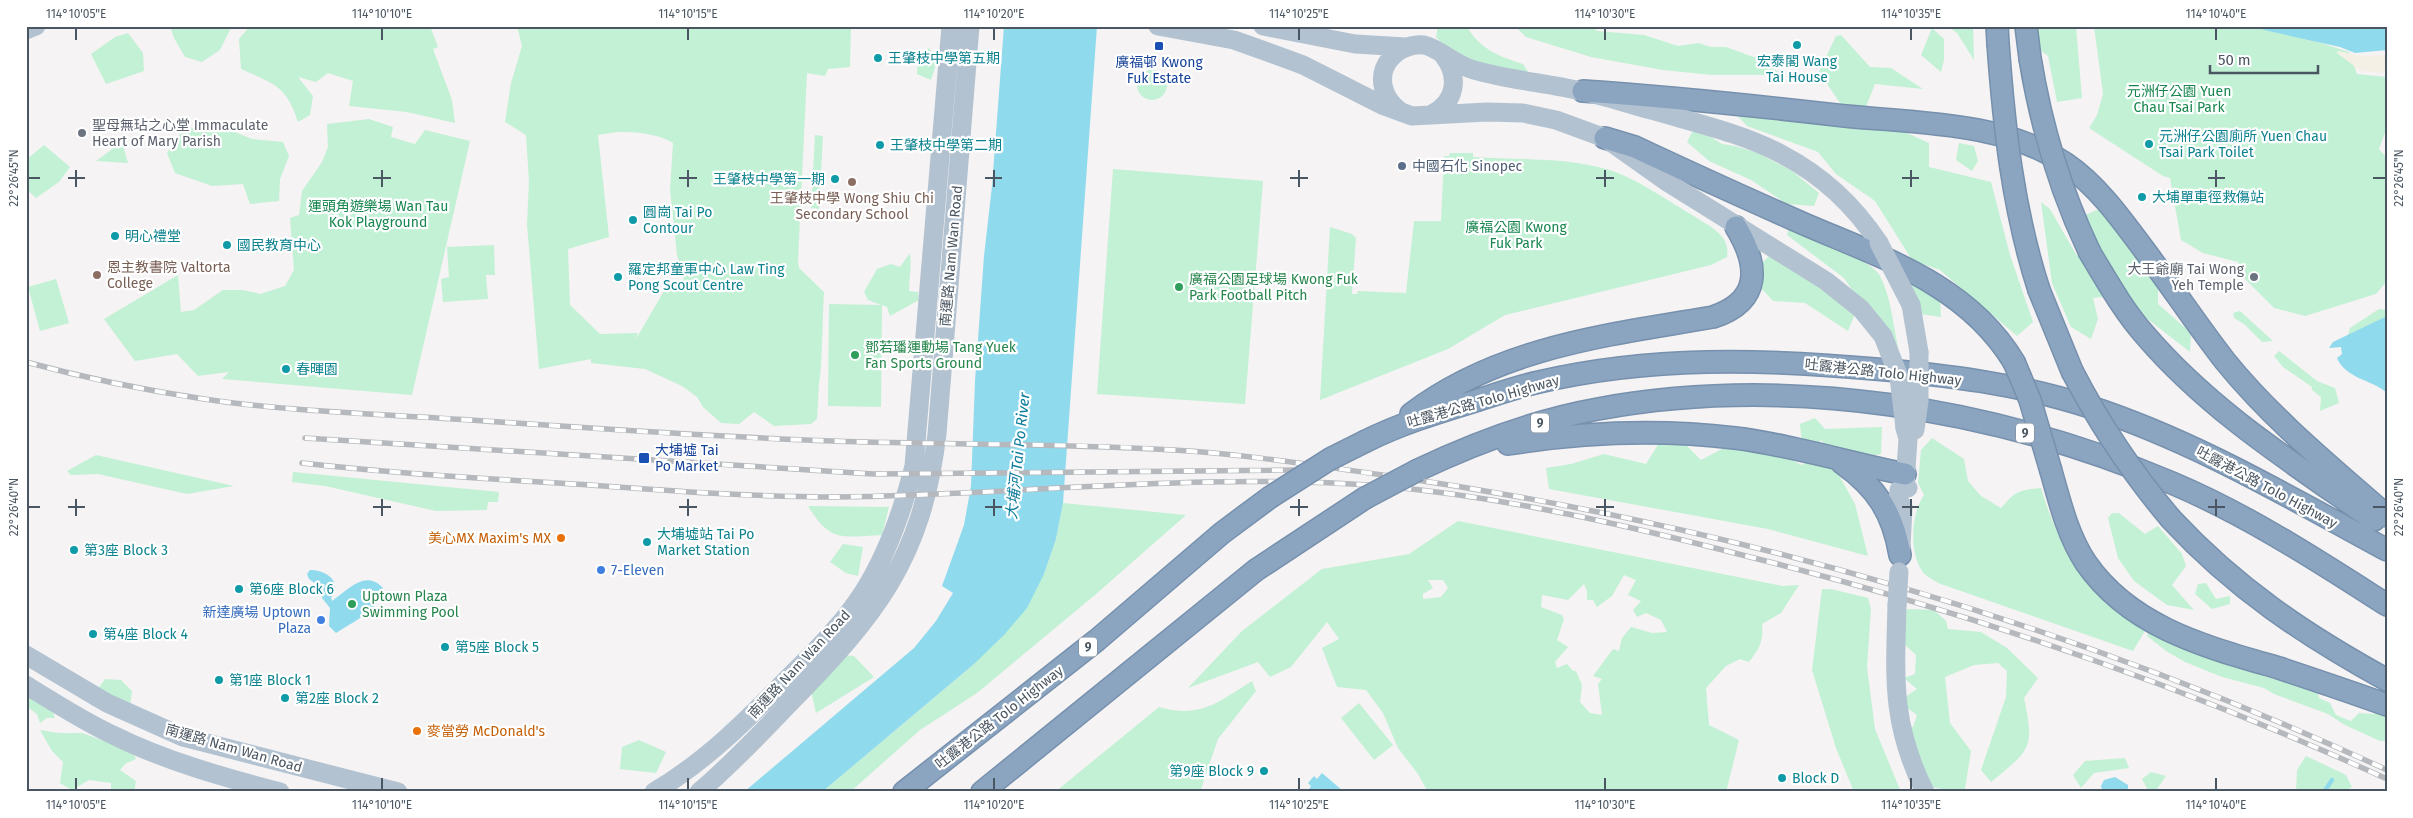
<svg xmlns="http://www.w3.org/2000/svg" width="2413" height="818" font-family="'Fira Sans','Noto Sans TC',sans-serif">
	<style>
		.green { fill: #c3f1d5; fill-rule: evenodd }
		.sand { fill: #f5f0e5 }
		.water { fill: #90daee }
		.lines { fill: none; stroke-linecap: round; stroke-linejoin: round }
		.stream { stroke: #90daee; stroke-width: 4.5 }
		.highway-casing { stroke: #7690ad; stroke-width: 24 }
		.major { stroke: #b3c2d1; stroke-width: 19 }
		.highway { stroke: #8ba5c1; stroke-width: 21 }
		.rail-casing { stroke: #b5b8bd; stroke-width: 5.5 }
		.rail { stroke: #fff; stroke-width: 4; stroke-dasharray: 11; stroke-linecap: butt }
		.highway-bridge-casing { stroke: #7690ad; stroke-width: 24; stroke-linecap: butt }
		.major-bridge { stroke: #b3c2d1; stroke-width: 19 }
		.highway-bridge { stroke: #8ba5c1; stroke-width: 21 }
		.ticks { fill: none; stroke: #4a5661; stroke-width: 2 }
		.culture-dot { fill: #0f9aa8; stroke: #fff; stroke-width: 2 }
		.transit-dot { fill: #1a4fb4; stroke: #fff; stroke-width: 2 }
		.worship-dot { fill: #6b7280; stroke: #fff; stroke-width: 2 }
		.service-dot { fill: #5c6f8a; stroke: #fff; stroke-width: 2 }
		.education-dot { fill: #8d6e63; stroke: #fff; stroke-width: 2 }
		.leisure-dot { fill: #2e9e5b; stroke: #fff; stroke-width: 2 }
		.food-dot { fill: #e8710a; stroke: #fff; stroke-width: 2 }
		.shop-dot { fill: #3f7fe0; stroke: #fff; stroke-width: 2 }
		.labels { text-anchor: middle; stroke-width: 4.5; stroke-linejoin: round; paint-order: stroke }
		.shield { fill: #fff; stroke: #808990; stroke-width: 1 }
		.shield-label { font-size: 12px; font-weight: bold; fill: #4a5661 }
		.culture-label { font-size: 14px; fill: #0d838f; stroke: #fff; text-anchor: start }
		.transit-label { font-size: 14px; fill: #164399; stroke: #fff }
		.park-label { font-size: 14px; fill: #17864f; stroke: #fff }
		.worship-label { font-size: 14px; fill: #5b616d; stroke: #fff; text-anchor: start }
		.service-label { font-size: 14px; fill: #4e5e75; stroke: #fff; text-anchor: start }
		.education-label { font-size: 14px; fill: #785e54; stroke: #fff }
		.street-label { font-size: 14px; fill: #4a5661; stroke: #fff }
		.leisure-label { font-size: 14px; fill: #27864d; stroke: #fff; text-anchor: start }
		.food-label { font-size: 14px; fill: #c56008; stroke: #fff; text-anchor: end }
		.shop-label { font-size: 14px; fill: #366cbe; stroke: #fff; text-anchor: start }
		.water-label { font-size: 15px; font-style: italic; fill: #0c7c9b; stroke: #fff }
		.neatline { fill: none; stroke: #4a5661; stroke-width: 2 }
		.ticks-label { font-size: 12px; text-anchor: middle; fill: #4a5661 }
	</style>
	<rect width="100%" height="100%" fill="#f5f3f3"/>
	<path class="green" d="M170,26H232L220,50L202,62L185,57L174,38Z
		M250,26H430L438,47L433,49L452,100L455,123L407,112L349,106L353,81L328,73L316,82L298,77L313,96L310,115L298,122C286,85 274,84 241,69L239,39Z
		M517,26H851L850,67L828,69L825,76L807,73L798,260L799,268L824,292C823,305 822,378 819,383L817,419L811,424L774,426L754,412L739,424L721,423L703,407L697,397L682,386L645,369L591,363V359L539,369L527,224L529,181L526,135L505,122L511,83L522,46ZM617,132C636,132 657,133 673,143L670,190L677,255L684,280L668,284L639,334L635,339L638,333L600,334L570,305L568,249L609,237L598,135Z
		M1438,26H1467C1479,49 1500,57 1523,64L1529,73L1471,63L1455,57L1436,37Z
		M1515,26H1588L1598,31L1644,35L1678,46L1698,43L1711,47H1726L1756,58L1783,75H1712L1663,70L1591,57L1526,37Z
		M1947,26H1973L1974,60L1957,33Z
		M2037,26H2076L2082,98L2057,102L2048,56L2039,49Z
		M2094,26H2268L2349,52L2357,74L2387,77V127L2379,149L2387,158V281L2376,294L2305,316L2274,308L2243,277L2238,262L2203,253L2181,240L2170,178L2163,176L2089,128L2097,115L2103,94Z
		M1932,28L1944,39V60L1941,72L1921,55Z
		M128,33L143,53L144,71L106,84L91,54L115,37Z
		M1841,35L1870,67L1891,68L1923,89L1875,84L1865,109L1842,106L1819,72L1836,36Z
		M929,48L937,61L931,80L917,74L918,55Z
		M1137 85a15 15 0 1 1 30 0a15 15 0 1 1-30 0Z
		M1735,113L1900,130L1929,143V167L1991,182L2010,255L2033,322L2017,336L1940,270L1912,260L1875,201L1836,174L1818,152L1747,126Z
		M369,119L393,127L391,137L415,144L425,130L470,141L412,395L222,379L229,372L198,376L177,354L135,361L104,319L178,275L181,312L194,310L223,290H243L260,294L285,286L294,270L290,218L299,215L302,191L322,162L328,147L327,124Z
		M215,124L252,139L283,142L289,156L280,179L279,201L250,204L243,184L212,186L175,173L167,153L183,130Z
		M1695,127L1722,144L1735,146L1758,153L1792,171L1819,193L1814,206L1787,204L1751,180L1709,161L1687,142Z
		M815,135L823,136L819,209L811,208Z
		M122,142L128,163L96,161Z
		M1959,143L1974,146L1978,161L1972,171L1956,160Z
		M44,145L70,167L59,182L36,198L26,189V160Z
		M1450,153H1473V157C1516,160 1564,157 1606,169C1637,178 1666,200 1694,216C1709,226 1731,235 1727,257L1711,265L1505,315L1448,349L1320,400L1330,227L1352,234L1356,238L1352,294H1357L1358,291L1406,293L1414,221H1441L1444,156H1449Z
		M1113,169L1263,181L1245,404L1097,394Z
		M2041,202L2050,209L2077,256L2081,217L2097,210L2128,217L2158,286V304L2191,333L2190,352L2145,317L2110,296L2093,298L2098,319L2091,339L2071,327L2052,283Z
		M1790,225C1809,234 1872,260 1880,276C1891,297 1893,324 1898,347L1893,349L1844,278L1787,235Z
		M494,245L495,275H486L488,299L443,302L441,279L449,277L447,247Z
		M1774,251L1855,314L1848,331L1805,303L1773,301L1760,287L1762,263Z
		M910,253C912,266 909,278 909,291L918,292L919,300L890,316L887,307L882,305L881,407L828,406L829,304L881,305L868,300L864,292L877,269L891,264L900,267Z
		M56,279L69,323L40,331L28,287Z
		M1905,281L1930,290L1940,297L1941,317L1920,314Z
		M2379,309L2387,310V351L2345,345L2350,328Z
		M2240,311L2273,341L2262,342L2244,324L2234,318L2233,313Z
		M2279,351L2317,381L2335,388L2339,403L2320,411L2321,397L2312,390V387L2283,367L2274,356Z
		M1815,418L1825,429L1882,427L1881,454L1867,457L1823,443L1822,440L1818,443L1802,444L1800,424Z
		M1932,438L1964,459L1968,481L1981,496L2001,508C2016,491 2018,490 2041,488C2054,531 2073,572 2107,603C2118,613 2133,620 2146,629L2133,651L1938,583C1934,580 1925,576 1922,571C1909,551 1911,513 1924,495L1918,483L1921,450Z
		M1737,441L1771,450L1802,465L1824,448L1855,504L1868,556L1768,529L1549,489L1546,468L1571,464L1604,454L1646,464L1659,443H1684L1701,460Z
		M96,455L234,486L187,494L98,474L71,475L67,471Z
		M293,472L499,492L498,502H488L487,510L436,511L325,486L292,482Z
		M1063,503L1186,515L1095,595L977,693L920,730L850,792H822L974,664L1044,574L1056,539Z
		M808,506L889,507L882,535C843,537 830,543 808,506Z
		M2112,513H2119L2145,534L2158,526L2182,554L2186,566L2172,585L2194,610L2167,605L2134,581L2118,558L2108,518Z
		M1458,521L1783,586L1799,585L1781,613L1762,624C1764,641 1759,649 1749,662L1740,659L1726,666L1706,688L1709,725L1739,740L1726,792H1428L1418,774L1398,748L1383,713L1366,690L1337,687L1322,648L1339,639L1327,622L1291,667L1270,677L1258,662L1188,688L1242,631L1322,569L1409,554ZM1624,575L1636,580L1628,595L1641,601L1633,610L1637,617L1646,613L1661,620L1667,632L1652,633L1631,627L1622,638L1619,651L1613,649L1593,676L1602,679L1598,684L1602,715L1590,713L1580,702L1582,685L1576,671H1573L1567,664L1557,668L1555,662L1568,647L1557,640L1564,619L1562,615L1541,607L1542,595L1568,600L1584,584L1587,591V600H1593L1597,607L1612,596ZM1428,580H1443L1448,588L1441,597L1423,599V594L1433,588Z
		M843,544L863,547L858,576L846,573L830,562Z
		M2206,583L2216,599L2230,596V604L2212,609L2195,594L2198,584Z
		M1822,589H1831L1868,598L1871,609L1867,667L1875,729L1901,792H1854L1836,748L1812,670Z
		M1907,609L1934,610L1946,621L1948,629L1981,632L2007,648L2038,678L2024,698C2035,749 2030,750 1991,782L1981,770L2006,697L2007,671L1998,663L1974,665L1945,677L1950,723L1971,751L1965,789C1950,793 1938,786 1922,787L1903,729L1913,727L1917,715L1906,707L1905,697L1917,689L1904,678L1915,674L1916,655L1903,643V614Z
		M2154,619L2185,641L2186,651L2317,689L2319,698L2330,703L2336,715L2351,721L2359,713L2372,714L2387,712V741H2380L2345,725L2328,714L2274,694L2264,688L2222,677L2185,662L2166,651L2147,636Z
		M842,655L854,656L874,677L816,713L808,678Z
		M105,679L121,680L132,691L130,707L95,693Z
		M1252,681L1256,691L1218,739L1200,792H1055L1159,707C1201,719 1218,702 1252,681Z
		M26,693L51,706L55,718H47L40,723L37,714L26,706Z
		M1359,703L1393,745L1374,760L1341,718Z
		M40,730L59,733H82L132,751L136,759L125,764L120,770L136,781L134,792H111V783L89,780L72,790L60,783L63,762L52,751Z
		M639,740L666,752L656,773L620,769L622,747Z
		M2306,756L2346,775L2352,787L2344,792H2296L2297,770Z
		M2125,758L2129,768L2094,773L2081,788L2073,775L2085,761Z
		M2151,772L2166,776L2155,792H2149L2142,779Z"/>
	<path class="sand" d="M2338,51L2364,56L2387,55L2384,73L2361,71L2337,53Z"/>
	<path class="water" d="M1004,26H1097L1063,503L1056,539L1044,574L1027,608L1004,635L974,664L822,792H744L914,648L936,621L953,593L942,586L964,525L971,486L975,381L984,256L992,186Z
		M2259,26H2387V50L2355,53L2340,47L2264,30Z
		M2387,316V393C2371,379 2346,379 2337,358L2342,354L2341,347L2329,348L2333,342Z
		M310,570C327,570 343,582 331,598L332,601C348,590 365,569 383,588C381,609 353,622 336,633L329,626L330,608L322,598L324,590L309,579L307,574Z
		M1322,773L1343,791L1342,792L1308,791L1311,786L1308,783L1314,776L1317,779Z
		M2115,777L2128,785V789L2103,792L2101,786L2104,780Z"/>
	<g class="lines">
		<path class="stream" d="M2324,792L2332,780"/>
		<g class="highway-casing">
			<path id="highway" d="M1997,26L1998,43
				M2026,26L2030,58
				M1583,91C1671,97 1758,106 1845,116C1917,123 2005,122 2066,164C2098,186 2122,220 2145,251C2172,287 2197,325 2225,361C2272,419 2331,467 2387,516
				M1605,138L1635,147C1688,172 1741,196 1795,220C1876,256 1965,281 2014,362
				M2090,253C2107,281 2123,310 2145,335C2210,411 2293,463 2374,520
				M2039,290L2072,371
				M1411,414C1499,347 1608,335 1713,317C1762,301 1759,265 1736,227
				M1366,441C1400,424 1436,413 1472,402C1494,395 1516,387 1539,382C1651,356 1762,359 1875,369C1946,375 2019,384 2087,406C2193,440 2289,497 2387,550
				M1508,444C1583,432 1659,429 1735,438C1792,445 1849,463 1905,474
				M1842,463C1877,488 1893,513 1900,555
				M1418,470C1475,443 1536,420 1598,409C1789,374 1994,408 2172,483C2248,515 2318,561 2387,605
				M2051,471C2060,503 2068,536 2086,563C2131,628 2207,647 2279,668C2315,680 2351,692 2387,705
				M2171,519C2235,588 2305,635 2387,680
				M904,792L1097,640L1222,533L1269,498
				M982,792L1256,570L1365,498"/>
		</g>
		<path class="major" d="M1158,26L1234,40L1262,50L1303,65L1382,105L1412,116L1487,112L1523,113L1556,120L1605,138L1667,182L1826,281L1861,309L1883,336
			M1263,26L1355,44L1406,47
			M26,30L36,26
			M1400,111C1383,99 1376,76 1390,59C1398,49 1411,44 1424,45C1439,48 1455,65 1474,70C1509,80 1546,83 1581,91C1605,96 1628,104 1651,110C1695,123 1742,133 1783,155C1823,176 1854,205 1879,243
			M1432,114C1456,102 1460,76 1443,55
			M1911,305L1919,352
			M1905,428L1908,439L1905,484L1908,488
			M1901,547L1903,507L1898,499L1899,490L1905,484
			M1897,605C1895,678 1891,724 1925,792
			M26,655L107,703L183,737L398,792
			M26,685C55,703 83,721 113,735C165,761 223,777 280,792
			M654,792C706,761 747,720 789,677C816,650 843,624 864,591C888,553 903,509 914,466L951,26
			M699,792C731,765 760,734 789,704C875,616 922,561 937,434L970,26"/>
		<use href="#highway" class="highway"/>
		<g class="rail-casing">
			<path id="rail" d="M26,362C85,378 144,390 204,399C292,412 382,414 470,420C591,428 712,437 833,441C947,445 1060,443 1173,450C1245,454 1318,466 1390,476C1732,525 2072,624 2387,770
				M305,438L873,474L1303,470
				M302,463C398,474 494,479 590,485C672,491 754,497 836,497C1018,495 1200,472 1382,486C1506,497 1630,526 1750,557C1969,612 2182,685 2387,779"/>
		</g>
		<use href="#rail" class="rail"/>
		<g class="highway-bridge-casing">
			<path id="highway-bridge" d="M1998,43C2004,127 2013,210 2039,290
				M2030,58C2041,126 2060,190 2090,253
				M2014,362L2030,400L2051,471
				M2072,371C2100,425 2132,473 2171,519
				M1269,498L1330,459L1366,441
				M1365,498L1418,470"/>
		</g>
		<path class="major-bridge" d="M1879,243L1911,305
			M1883,336L1899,377L1905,428
			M1915,430L1919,401V352
			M1897,605L1899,572"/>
		<use href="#highway-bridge" class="highway-bridge"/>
	</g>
	<path class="ticks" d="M76,28V40M382,28V40M688,28V40M994,28V40M1299,28V40M1605,28V40M1911,28V40M2216,28V40M76,170V187M382,170V187M688,170V187M994,170V187M1299,170V187M1605,170V187M1911,170V187M2216,170V187M28,178H40M68,178H85M373,178H391M679,178H697M985,178H1002M1290,178H1308M1596,178H1614M1902,178H1919M2208,178H2225M2373,178H2386M76,499V516M382,499V516M688,499V516M994,499V516M1299,499V516M1605,499V516M1911,499V516M2216,499V516M28,507H40M68,507H85M373,507H391M679,507H697M985,507H1002M1290,507H1308M1596,507H1614M1902,507H1919M2208,507H2225M2373,507H2386M76,778V790M382,778V790M688,778V790M994,778V790M1299,778V790M1605,778V790M1911,778V790M2216,778V790"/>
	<g class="culture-dot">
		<circle cx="1797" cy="45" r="5"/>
		<circle cx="878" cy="58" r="5"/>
		<circle cx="2149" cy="144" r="5"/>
		<circle cx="880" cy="145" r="5"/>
		<circle cx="835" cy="179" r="5"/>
		<circle cx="2142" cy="197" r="5"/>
		<circle cx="633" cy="220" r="5"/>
		<circle cx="115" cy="236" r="5"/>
		<circle cx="227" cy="245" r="5"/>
		<circle cx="618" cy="277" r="5"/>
		<circle cx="286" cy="369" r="5"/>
		<circle cx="647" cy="542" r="5"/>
		<circle cx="74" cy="550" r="5"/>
		<circle cx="239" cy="589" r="5"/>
		<circle cx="93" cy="634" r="5"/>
		<circle cx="445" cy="647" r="5"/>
		<circle cx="219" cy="680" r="5"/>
		<circle cx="285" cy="698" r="5"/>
		<circle cx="1264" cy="771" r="5"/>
		<circle cx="1782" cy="778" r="5"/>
	</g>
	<g class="transit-dot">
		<rect x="1154" y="41" width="10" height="10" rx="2.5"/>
		<rect x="638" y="452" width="12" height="12" rx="2.5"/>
	</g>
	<g class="worship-dot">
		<circle cx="82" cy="133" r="5"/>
		<circle cx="2254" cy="277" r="5"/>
	</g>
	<circle class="service-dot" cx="1402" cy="166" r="5"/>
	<g class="education-dot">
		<circle cx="852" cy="182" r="5"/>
		<circle cx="97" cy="275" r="5"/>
	</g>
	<g class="leisure-dot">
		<circle cx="1179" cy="287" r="5"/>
		<circle cx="855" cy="355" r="5"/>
		<circle cx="352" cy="604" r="5"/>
	</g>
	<g class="food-dot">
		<circle cx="561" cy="538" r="5"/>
		<circle cx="417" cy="731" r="5"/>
	</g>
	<g class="shop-dot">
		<circle cx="601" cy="570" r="5"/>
		<circle cx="321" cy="620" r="5"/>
	</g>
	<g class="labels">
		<g class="shield">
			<rect x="1531" y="413.5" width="18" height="19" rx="4"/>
			<rect x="2016" y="423.5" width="18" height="19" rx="4"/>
			<rect x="1079" y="637.5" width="18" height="19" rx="4"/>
		</g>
		<g class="shield-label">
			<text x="1540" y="427">9</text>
			<text x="2025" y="437">9</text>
			<text x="1088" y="651">9</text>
		</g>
		<g class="culture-label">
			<text x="888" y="63">王肇枝中學第五期</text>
			<text x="1797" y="66" text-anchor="middle">宏泰閣 Wang<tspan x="1797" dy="16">Tai House</tspan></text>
			<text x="2159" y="141">元洲仔公園廁所 Yuen Chau<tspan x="2159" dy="16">Tsai Park Toilet</tspan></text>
			<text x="890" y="150">王肇枝中學第二期</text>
			<text x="825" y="184" text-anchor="end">王肇枝中學第一期</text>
			<text x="2152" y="202">大埔單車徑救傷站</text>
			<text x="643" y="217">圓崗 Tai Po<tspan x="643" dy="16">Contour</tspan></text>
			<text x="125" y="241">明心禮堂</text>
			<text x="237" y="250">國民教育中心</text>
			<text x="628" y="274">羅定邦童軍中心 Law Ting<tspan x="628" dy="16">Pong Scout Centre</tspan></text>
			<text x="296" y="374">春暉園</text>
			<text x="657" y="539">大埔墟站 Tai Po<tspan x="657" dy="16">Market Station</tspan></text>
			<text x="84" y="555">第3座 Block 3</text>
			<text x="249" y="594">第6座 Block 6</text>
			<text x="103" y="639">第4座 Block 4</text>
			<text x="455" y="652">第5座 Block 5</text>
			<text x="229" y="685">第1座 Block 1</text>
			<text x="295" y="703">第2座 Block 2</text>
			<text x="1254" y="776" text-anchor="end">第9座 Block 9</text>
			<text x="1792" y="783">Block D</text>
		</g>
		<g class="transit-label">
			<text x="1159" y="67">廣福邨 Kwong<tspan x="1159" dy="16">Fuk Estate</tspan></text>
			<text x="655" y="455" text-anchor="start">大埔墟 Tai<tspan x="655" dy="16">Po Market</tspan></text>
		</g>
		<g class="park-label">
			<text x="2179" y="96">元洲仔公園 Yuen<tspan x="2179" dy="16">Chau Tsai Park</tspan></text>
			<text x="378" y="211">運頭角遊樂場 Wan Tau<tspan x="378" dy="16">Kok Playground</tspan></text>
			<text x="1516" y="232">廣福公園 Kwong<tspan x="1516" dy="16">Fuk Park</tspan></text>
		</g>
		<g class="worship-label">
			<text x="92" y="130">聖母無玷之心堂 Immaculate<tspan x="92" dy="16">Heart of Mary Parish</tspan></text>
			<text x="2244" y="274" text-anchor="end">大王爺廟 Tai Wong<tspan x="2244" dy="16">Yeh Temple</tspan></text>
		</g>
		<g class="service-label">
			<text x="1412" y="171">中國石化 Sinopec</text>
		</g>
		<g class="education-label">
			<text x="852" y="203">王肇枝中學 Wong Shiu Chi<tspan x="852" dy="16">Secondary School</tspan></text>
			<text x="107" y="272" text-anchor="start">恩主教書院 Valtorta<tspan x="107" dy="16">College</tspan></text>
		</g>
		<g class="street-label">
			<text transform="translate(951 256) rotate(-85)" y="5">南運路 Nam Wan Road</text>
			<text transform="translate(1883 372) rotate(6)" y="5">吐露港公路 Tolo Highway</text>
			<text transform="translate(1483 401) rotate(-16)" y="5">吐露港公路 Tolo Highway</text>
			<text transform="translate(2267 487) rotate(28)" y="5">吐露港公路 Tolo Highway</text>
			<text transform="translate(799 664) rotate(-47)" y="5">南運路 Nam Wan Road</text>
			<text transform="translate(999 717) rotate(-38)" y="5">吐露港公路 Tolo Highway</text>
			<text transform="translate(234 748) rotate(16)" y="5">南運路 Nam Wan Road</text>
		</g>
		<g class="leisure-label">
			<text x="1189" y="284">廣福公園足球場 Kwong Fuk<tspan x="1189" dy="16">Park Football Pitch</tspan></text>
			<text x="865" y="352">鄧若璠運動場 Tang Yuek<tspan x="865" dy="16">Fan Sports Ground</tspan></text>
			<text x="362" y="601">Uptown Plaza<tspan x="362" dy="16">Swimming Pool</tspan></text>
		</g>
		<g class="food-label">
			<text x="551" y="543">美心MX Maxim's MX</text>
			<text x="427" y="736" text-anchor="start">麥當勞 McDonald's</text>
		</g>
		<g class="shop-label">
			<text x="611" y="575">7-Eleven</text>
			<text x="311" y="617" text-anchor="end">新達廣場 Uptown<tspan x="311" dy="16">Plaza</tspan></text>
		</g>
		<g class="water-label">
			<text transform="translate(1018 456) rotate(-84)" y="5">大埔河 Tai Po River</text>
		</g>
	</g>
	<rect width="2413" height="818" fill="none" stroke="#ffffff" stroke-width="55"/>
	<path d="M2210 65v8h108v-8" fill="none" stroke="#4a5661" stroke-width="2.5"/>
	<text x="2218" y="65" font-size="15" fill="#4a5661" stroke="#ffffff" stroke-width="4" paint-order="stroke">50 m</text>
	<rect x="28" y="28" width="2358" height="762" class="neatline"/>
	<g class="ticks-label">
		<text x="76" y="18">114°10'05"E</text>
		<text x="382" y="18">114°10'10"E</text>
		<text x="688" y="18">114°10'15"E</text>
		<text x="994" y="18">114°10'20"E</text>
		<text x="1299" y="18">114°10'25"E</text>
		<text x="1605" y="18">114°10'30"E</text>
		<text x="1911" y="18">114°10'35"E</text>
		<text x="2216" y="18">114°10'40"E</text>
		<text transform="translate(14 178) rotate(-90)" y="4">22°26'45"N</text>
		<text transform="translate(2399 178) rotate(-90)" y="4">22°26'45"N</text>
		<text transform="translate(14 507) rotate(-90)" y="4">22°26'40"N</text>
		<text transform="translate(2399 507) rotate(-90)" y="4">22°26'40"N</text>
		<text x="76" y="809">114°10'05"E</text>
		<text x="382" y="809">114°10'10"E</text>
		<text x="688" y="809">114°10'15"E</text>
		<text x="994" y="809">114°10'20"E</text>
		<text x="1299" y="809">114°10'25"E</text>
		<text x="1605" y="809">114°10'30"E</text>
		<text x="1911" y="809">114°10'35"E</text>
		<text x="2216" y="809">114°10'40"E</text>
	</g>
</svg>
